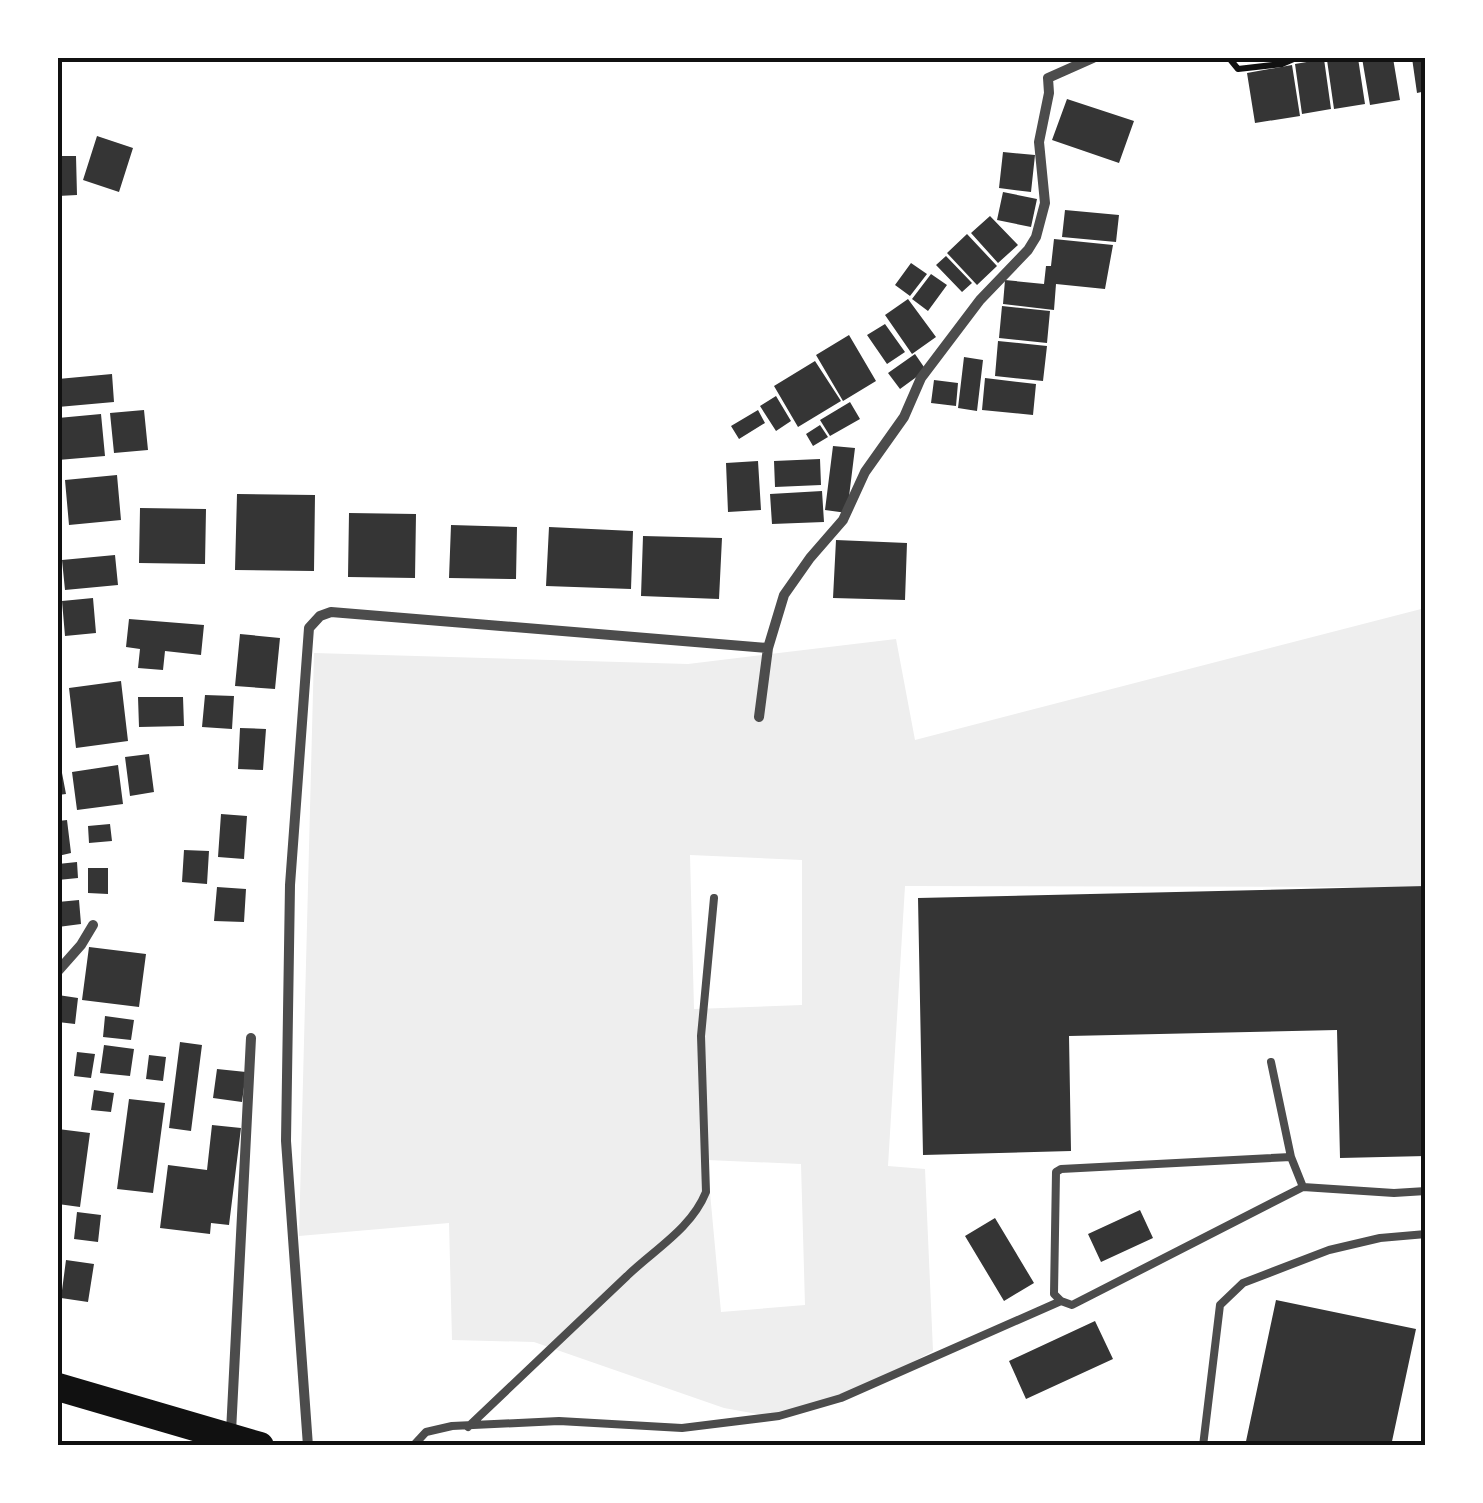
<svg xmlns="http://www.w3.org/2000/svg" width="1483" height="1503" font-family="'Fira Sans Condensed',sans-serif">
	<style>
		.green { fill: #eee; fill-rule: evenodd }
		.building { fill: #353535 }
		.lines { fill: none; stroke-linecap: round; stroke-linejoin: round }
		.path { stroke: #111; stroke-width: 6 }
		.service { stroke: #4c4c4c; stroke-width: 8 }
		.minor { stroke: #4c4c4c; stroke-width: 10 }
		.trunk { stroke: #111; stroke-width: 28 }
		.neatline { fill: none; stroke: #111; stroke-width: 4 }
	</style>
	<rect width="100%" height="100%" fill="#fff"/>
	<path class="green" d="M1425,608V887L905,886L888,1166L925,1169L933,1351L847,1398L779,1418L724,1408L534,1342L452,1340L449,1223L299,1236L314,653L688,664L896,639L915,740ZM690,855L802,860V1005L694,1009ZM707,1160L801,1164L805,1305L721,1312Z"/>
	<path class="building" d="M1342,58H1358L1365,104L1334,109L1327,60Z
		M1362,58H1393L1400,100L1370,105Z
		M1412,58H1426V91L1417,93Z
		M1324,59L1331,109L1302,114L1295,64Z
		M1292,65L1300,116L1255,123L1247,73Z
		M1067,99L1134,121L1119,163L1052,140Z
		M97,136L133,148L119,192L83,180Z
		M1003,152L1035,155L1031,192L999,188Z
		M58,156H76L77,195L58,196Z
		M1003,192L1037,199L1031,227L997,220Z
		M1065,210L1119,215L1116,242L1062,237Z
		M990,216L1018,245L998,263L971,233Z
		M967,234L997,266L977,285L947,253Z
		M1054,239L1113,245L1105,289L1056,284L1054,310L1003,304L1005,280L1044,284L1046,266H1051Z
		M946,256L972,283L962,292L936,265Z
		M911,263L927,274L910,296L895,285Z
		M931,274L947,285L928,311L912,299Z
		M908,299L936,337L912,354L885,315Z
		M1002,306L1050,311L1047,343L999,338Z
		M885,324L905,352L887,364L867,335Z
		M849,335L876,381L843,401L816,355Z
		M998,341L1047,346L1043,381L995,376Z
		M915,354L926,370L900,389L888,373Z
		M964,357L983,360L977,411L958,408Z
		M815,361L841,401L798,427L774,386Z
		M112,374L114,402L58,407V379Z
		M985,378L1036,384L1033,415L982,410Z
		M934,380L958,383L956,406L931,403Z
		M776,396L791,421L776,431L760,406Z
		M850,402L860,419L830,436L820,420Z
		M144,410L148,450L114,453L110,413Z
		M758,410L765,423L739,439L731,426Z
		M101,414L105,456L58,460V418Z
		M820,425L828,437L813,446L806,434Z
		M833,446L855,448L847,513L825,510Z
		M820,459L821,485L775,487L774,461Z
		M758,461L761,510L728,512L726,463Z
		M117,475L121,520L69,525L65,480Z
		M822,491L824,522L772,524L770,494Z
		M237,494L315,495L314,571L235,570Z
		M140,508L206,509L205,564L139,563Z
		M349,513L416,514L415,578L348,577Z
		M451,525L517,527L516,579L449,578Z
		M549,527L633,531L631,589L546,586Z
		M643,536L722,538L719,599L641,596Z
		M836,540L907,543L905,600L833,598Z
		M115,555L118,585L65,590L62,560Z
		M93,598L96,633L65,636L62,601Z
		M129,619L204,625L201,655L165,651L163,670L138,668L140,649L126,647Z
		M240,634L280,638L275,689L235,686Z
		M121,681L128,741L76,748L69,688Z
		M205,695L234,696L232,729L202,727Z
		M138,697H183L184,726L139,727Z
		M240,728L266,729L263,770L238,769Z
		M58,752L66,794L58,795Z
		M149,754L154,792L130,796L125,757Z
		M118,765L123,804L77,810L72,772Z
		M221,814L247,816L244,859L218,857Z
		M67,820L71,853L58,856V821Z
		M110,824L112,841L89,843L88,826Z
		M184,850L209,851L207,884L182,882Z
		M77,862L78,878L58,880V864Z
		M88,868H108V894L88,893Z
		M1426,886V1156L1340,1158L1337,1030L1069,1036L1071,1151L923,1155L918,898Z
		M217,887L246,889L244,922L214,921Z
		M79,900L81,924L58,927V902Z
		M89,947L146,954L139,1007L82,1000Z
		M58,995L78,998L75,1024L58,1022Z
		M105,1016L134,1020L131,1040L103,1037Z
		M180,1042L202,1045L191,1131L169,1128Z
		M104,1045L134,1049L130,1076L100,1073Z
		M77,1052L95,1054L91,1078L74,1076Z
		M149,1055L166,1057L163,1081L146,1079Z
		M217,1069L246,1072L242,1102L213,1098Z
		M94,1090L114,1093L111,1112L91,1110Z
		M129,1099L165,1103L153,1193L117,1189Z
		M212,1125L241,1128L229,1225L211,1223L210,1234L160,1228L168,1165L207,1170Z
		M58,1129L90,1133L80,1207L58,1204Z
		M1140,1210L1153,1238L1101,1262L1088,1234Z
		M77,1212L101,1215L98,1242L74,1239Z
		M995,1218L1034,1283L1004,1301L965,1236Z
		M66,1260L94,1264L88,1302L61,1298Z
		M1276,1300L1416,1329L1391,1446H1245Z
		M1095,1321L1113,1359L1026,1399L1009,1361Z"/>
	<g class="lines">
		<path class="path" d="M1229,58L1238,69L1282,64L1296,58"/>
		<path class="service" d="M1271,1062L1291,1157L1303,1187L1394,1193L1426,1191
			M1291,1157L1061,1169L1056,1172L1054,1294L1061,1301L1072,1305L1303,1187
			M468,1427C521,1376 574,1326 627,1276C655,1249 691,1229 706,1192L701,1036L714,898
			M413,1446L426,1432L452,1426L559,1421L682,1428L779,1416L841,1398L1061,1301
			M1203,1446L1220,1305L1243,1283L1329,1250L1380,1238L1426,1234"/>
		<path class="minor" d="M759,717L768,648L784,595L810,558L843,520L865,472L904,417L921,378L980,300L1028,250L1036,237L1045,203L1039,142L1049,93L1048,78L1093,58
			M58,971L81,945L93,925
			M231,1432L251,1038
			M308,1446L286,1141L290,885L309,628L320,616L331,612L768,648"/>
		<path class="trunk" d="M58,1387L260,1446"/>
	</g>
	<rect width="1483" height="1503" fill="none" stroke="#ffffff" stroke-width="120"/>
	<rect x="60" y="60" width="1363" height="1383" class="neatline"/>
</svg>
